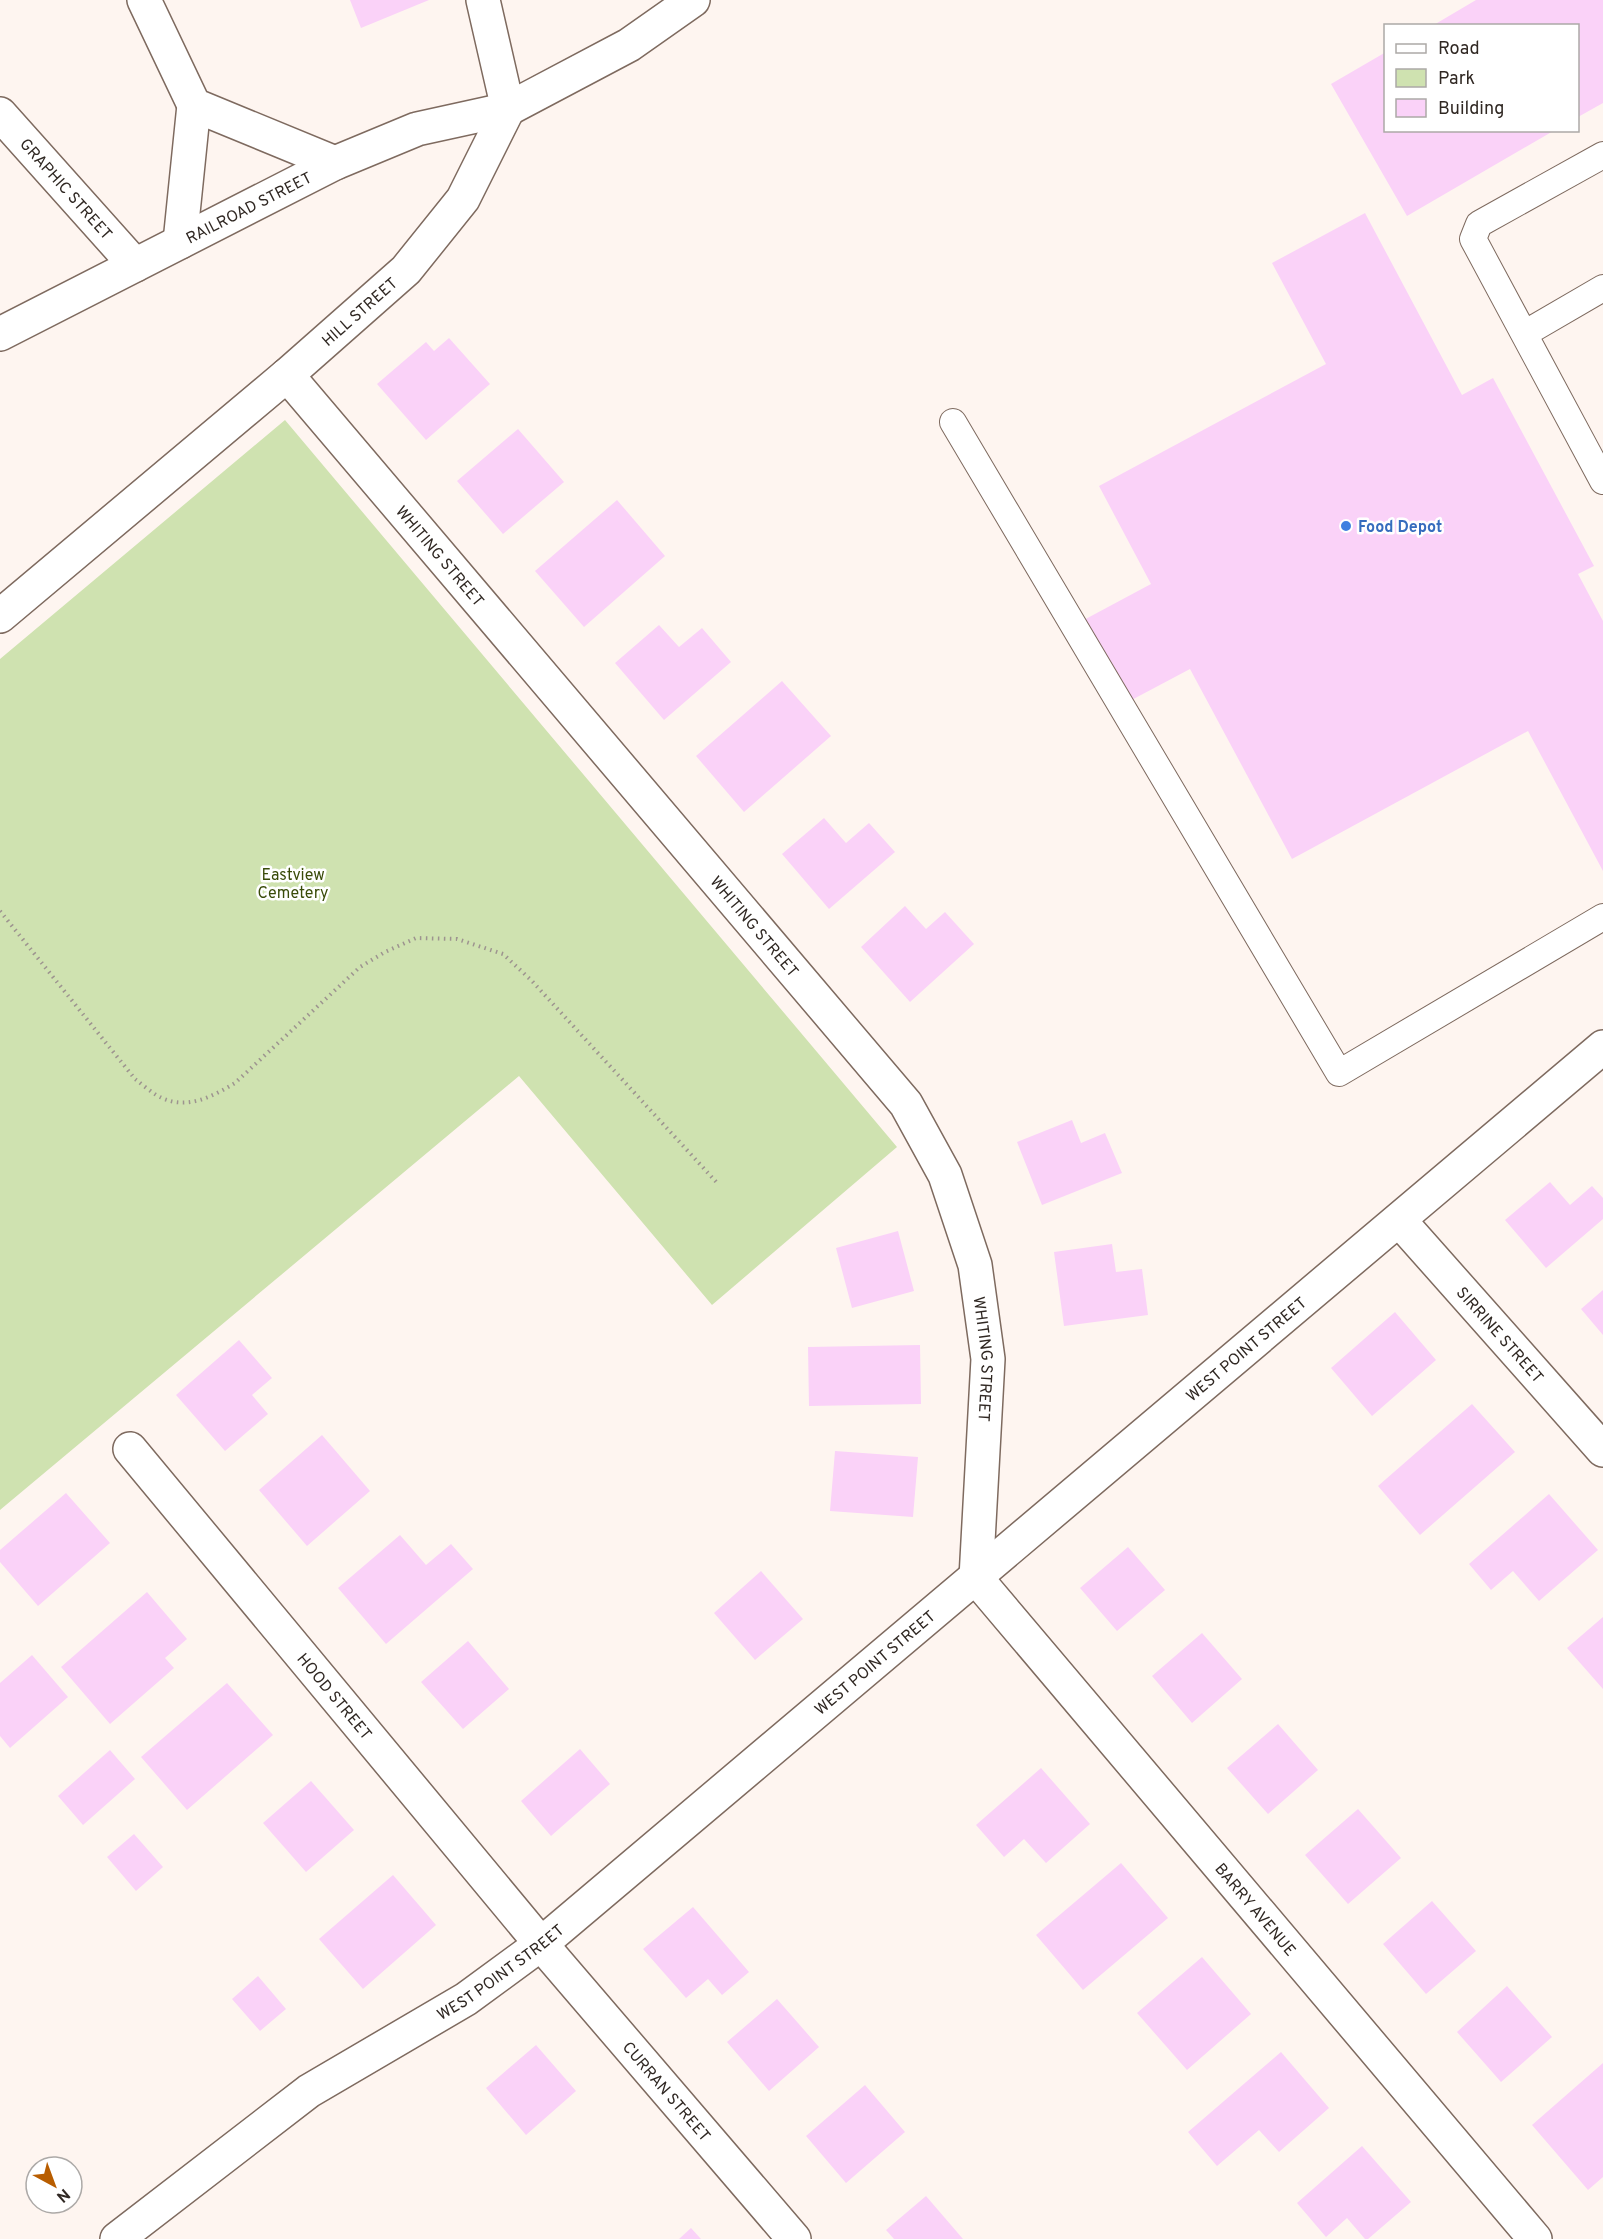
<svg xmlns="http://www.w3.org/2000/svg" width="1603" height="2239" font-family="Overpass,sans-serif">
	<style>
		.green { fill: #cfe2b0 }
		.building { fill: #fad2f8 }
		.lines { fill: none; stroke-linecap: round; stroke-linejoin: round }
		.lane-casing { stroke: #7e6a5f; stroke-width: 28 }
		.street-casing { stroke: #7e6a5f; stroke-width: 36 }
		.path { stroke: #9d948f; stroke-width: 4; stroke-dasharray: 1.5 4.5; stroke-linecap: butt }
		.lane { stroke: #fff; stroke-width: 26 }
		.street { stroke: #fff; stroke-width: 33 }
		.shop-dot { fill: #3f7fe0; stroke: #fff; stroke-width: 2 }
		.labels { text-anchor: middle; stroke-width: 5; stroke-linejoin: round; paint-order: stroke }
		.street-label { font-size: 16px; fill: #302823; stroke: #fff }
		.shop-label { font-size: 16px; font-weight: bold; fill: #366cbe; stroke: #fff; text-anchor: start }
		.park-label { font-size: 16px; fill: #394b09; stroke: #fff }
	</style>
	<rect width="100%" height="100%" fill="#fef5f0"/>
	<path class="green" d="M285,420L897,1147L712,1305L519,1076L0,1510V659Z"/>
	<path class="building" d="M350,0H429L361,28Z
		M1476,0H1603V103L1578,117V26H1432Z
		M1386,52V130H1555L1407,216L1331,84Z
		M1365,213L1462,395L1493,378L1594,566L1578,574L1603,621V871L1528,731L1292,859L1190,669L1124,704L1080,622L1151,584L1099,486L1326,364L1272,263Z
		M449,338L490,384L426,440L377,384L426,342L434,351Z
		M518,429L564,482L503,534L457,481Z
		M617,500L665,556L584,627L535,571Z
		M659,625L679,647L702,628L731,662L664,720L615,663Z
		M782,681L831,736L744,812L696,756Z
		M824,818L846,843L869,823L895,852L829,909L782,854Z
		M905,906L926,929L945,912L974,944L910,1002L861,947Z
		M1072,1120L1081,1143L1105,1133L1122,1173L1042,1205L1017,1142Z
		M1550,1182L1570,1205L1592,1186L1603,1198V1219L1546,1268L1505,1220Z
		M898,1231L914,1291L852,1308L836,1248Z
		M1112,1244L1116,1272L1142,1269L1148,1315L1064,1326L1054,1252Z
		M1603,1290V1335L1581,1309Z
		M1395,1312L1436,1360L1372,1416L1331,1368Z
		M239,1340L272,1378L252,1395L268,1414L225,1451L176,1395Z
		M920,1345L921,1404L809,1406L808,1347Z
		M1472,1404L1515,1452L1420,1535L1378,1486Z
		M322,1435L370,1491L307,1546L259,1490Z
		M835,1451L918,1457L913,1517L830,1511Z
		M66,1493L110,1543L38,1606L0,1562V1550Z
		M1549,1494L1598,1550L1539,1601L1513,1571L1491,1590L1469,1564Z
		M400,1535L426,1565L451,1544L473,1569L386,1644L338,1588Z
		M1128,1547L1165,1590L1117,1631L1080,1588Z
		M761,1571L803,1619L755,1660L714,1613Z
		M147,1592L187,1639L165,1658L174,1668L110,1724L61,1667Z
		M1603,1617V1689L1567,1648Z
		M1202,1633L1242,1679L1192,1723L1152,1676Z
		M468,1641L509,1689L463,1729L421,1682Z
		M32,1655L68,1697L10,1748L0,1736V1683Z
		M227,1683L273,1735L187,1810L141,1757Z
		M1278,1724L1318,1770L1268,1814L1227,1768Z
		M580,1749L610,1784L551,1836L521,1801Z
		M110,1750L135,1779L83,1825L58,1796Z
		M1041,1768L1090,1824L1046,1863L1024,1839L1004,1857L976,1825Z
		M311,1781L354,1830L306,1872L263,1823Z
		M1358,1809L1401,1858L1348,1904L1305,1855Z
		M134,1834L163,1867L136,1891L107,1857Z
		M1121,1863L1168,1918L1083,1990L1036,1935Z
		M393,1875L436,1925L363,1989L319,1939Z
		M1432,1901L1476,1951L1426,1994L1383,1944Z
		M693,1907L749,1972L722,1995L708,1979L686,1998L643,1949Z
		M1202,1957L1251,2014L1187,2070L1137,2013Z
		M258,1976L286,2009L260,2031L232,1999Z
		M1507,1986L1552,2037L1501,2082L1457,2032Z
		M777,1999L819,2047L769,2091L727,2042Z
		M536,2045L576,2091L526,2135L486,2088Z
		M1281,2052L1329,2108L1279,2152L1259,2130L1217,2166L1188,2132Z
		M1603,2063V2177L1588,2190L1532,2125Z
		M865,2085L905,2132L846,2183L806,2136Z
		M1362,2146L1411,2202L1368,2239H1365L1347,2218L1326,2237L1297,2203Z
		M926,2196L963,2239H894L886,2230Z
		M691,2228L701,2239H679Z"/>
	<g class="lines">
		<g class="lane-casing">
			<path id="lane" d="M1603,155L1479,224L1473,239L1603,481
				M1524,334L1603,288
				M953,422L1339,1073L1603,917"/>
		</g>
		<g class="street-casing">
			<g id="street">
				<path d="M144,0L194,105L335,163"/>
				<path d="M483,0L508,109"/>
				<path id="s1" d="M0,114L135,265"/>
				<path d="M180,242L194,105"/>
				<path id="s2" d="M0,334L335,163L417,129L508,109L629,45L693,0"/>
				<path id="s3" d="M287,375L906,1104L945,1175L975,1265L988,1359L976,1578L1535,2239"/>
				<path id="s4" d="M0,616L287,375L406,270L463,199L508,109"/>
				<path id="s5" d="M1399,1220L1603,1450"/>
				<path id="s6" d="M130,1449L541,1944L794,2239"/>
				<path id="s7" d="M117,2239L309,2091L466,1999L541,1944L1603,1047"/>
			</g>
		</g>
		<path class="path" d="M0,911L135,1079C143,1085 153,1094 162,1098C188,1110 213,1096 235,1083L360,967L385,952L416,938L457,939L503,954L531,980L719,1185"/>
		<use href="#lane" class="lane"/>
		<use href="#street" class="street"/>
	</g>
	<circle class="shop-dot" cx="1346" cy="526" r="6"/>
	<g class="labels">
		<g class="street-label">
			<text dy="6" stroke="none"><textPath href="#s1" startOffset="100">GRAPHIC STREET</textPath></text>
			<text dy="6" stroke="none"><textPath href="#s2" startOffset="279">RAILROAD STREET</textPath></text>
			<text dy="6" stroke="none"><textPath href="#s4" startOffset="471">HILL STREET</textPath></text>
			<text dy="6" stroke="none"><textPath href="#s3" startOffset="237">WHITING STREET</textPath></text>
			<text dy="6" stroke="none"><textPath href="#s3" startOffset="723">WHITING STREET</textPath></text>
			<text dy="6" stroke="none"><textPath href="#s5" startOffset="153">SIRRINE STREET</textPath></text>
			<text dy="6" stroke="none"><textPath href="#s7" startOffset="1440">WEST POINT STREET</textPath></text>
			<text dy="6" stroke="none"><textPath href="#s3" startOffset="1227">WHITING STREET</textPath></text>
			<text dy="6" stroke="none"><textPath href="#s7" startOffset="954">WEST POINT STREET</textPath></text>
			<text dy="6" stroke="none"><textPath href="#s6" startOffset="321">HOOD STREET</textPath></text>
			<text dy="6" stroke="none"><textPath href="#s3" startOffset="1880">BARRY AVENUE</textPath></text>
			<text dy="6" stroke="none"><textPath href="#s7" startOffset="468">WEST POINT STREET</textPath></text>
			<text dy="6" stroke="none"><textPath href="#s6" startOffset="837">CURRAN STREET</textPath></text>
		</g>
		<g class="shop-label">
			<text x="1358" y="532">Food Depot</text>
		</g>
		<g class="park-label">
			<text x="293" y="880">Eastview<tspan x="293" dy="18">Cemetery</tspan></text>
		</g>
	</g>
	<rect x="1384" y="24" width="195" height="108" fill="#ffffff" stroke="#aca9a7" stroke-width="1.5"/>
	<rect x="1396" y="44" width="30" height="9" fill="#ffffff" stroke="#aca9a7" stroke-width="1.5"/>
	<text x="1438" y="54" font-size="18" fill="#302823">Road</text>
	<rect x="1396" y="69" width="30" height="18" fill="#cfe2b0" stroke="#aca9a7" stroke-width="1.5"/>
	<text x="1438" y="84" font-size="18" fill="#302823">Park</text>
	<rect x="1396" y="99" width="30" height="18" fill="#fad2f8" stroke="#aca9a7" stroke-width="1.5"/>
	<text x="1438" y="114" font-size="18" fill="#302823">Building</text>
	<g transform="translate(54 2185) rotate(139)"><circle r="28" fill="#ffffff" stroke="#aca9a7" stroke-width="1.5"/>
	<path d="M0-4.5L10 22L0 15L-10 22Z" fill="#b85d00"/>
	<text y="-9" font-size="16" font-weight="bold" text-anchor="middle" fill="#302823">N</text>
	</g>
</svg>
